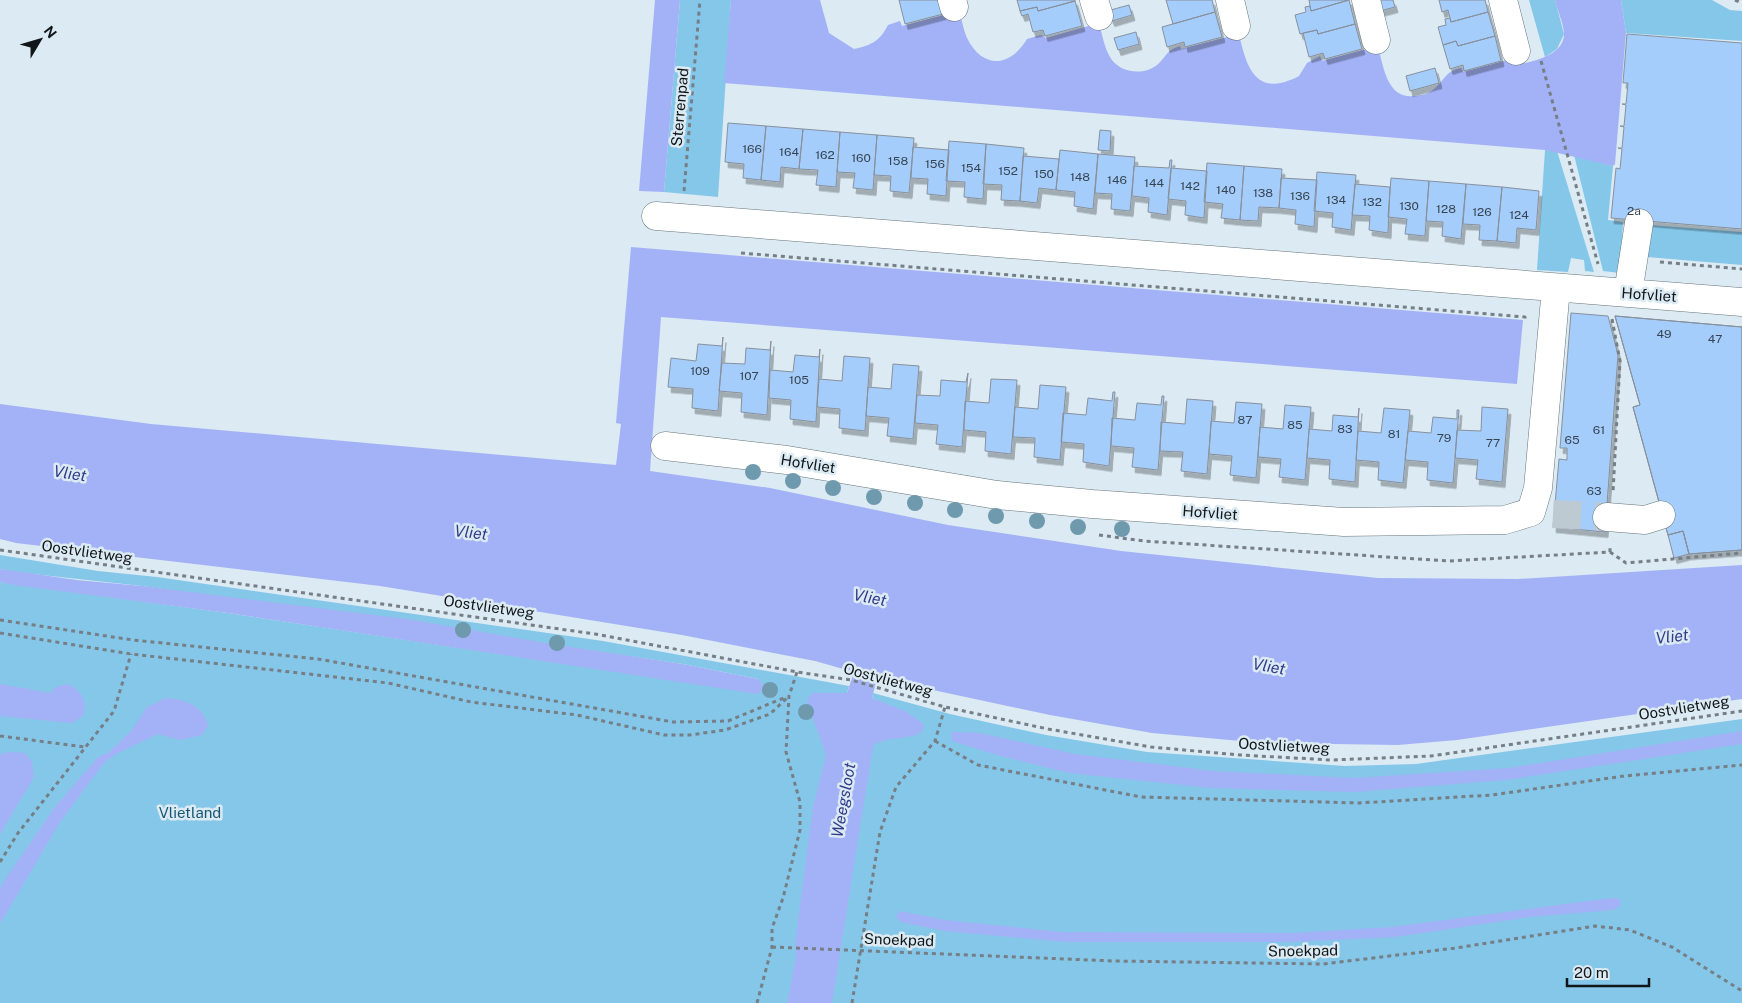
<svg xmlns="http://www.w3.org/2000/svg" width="1742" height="1003" font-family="'Public Sans',sans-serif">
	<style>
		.green { fill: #85c7e9 }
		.water { fill: #a3b2f6 }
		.building { fill: #a5cdfc; stroke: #87909c; filter: url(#shadow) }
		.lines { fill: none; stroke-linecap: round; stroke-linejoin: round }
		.minor-tunnel { stroke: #bdcad2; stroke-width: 28; stroke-dasharray: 28 14; stroke-linecap: butt }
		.minor-casing { stroke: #67757d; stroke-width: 29 }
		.path { stroke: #757f85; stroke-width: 3; stroke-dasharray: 4 4; stroke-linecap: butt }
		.minor { stroke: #fff; stroke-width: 28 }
		.tree { fill: #6f99ad }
		.labels { text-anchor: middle; stroke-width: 5; stroke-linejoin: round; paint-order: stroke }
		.number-label { font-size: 12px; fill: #364452 }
		.street-label { font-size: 15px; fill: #111619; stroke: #dbeaf3 }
		.park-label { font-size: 15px; fill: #175773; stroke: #dbeaf3 }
		.water-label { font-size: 16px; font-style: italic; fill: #333c8a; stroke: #dbeaf3 }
	</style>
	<defs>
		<filter id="shadow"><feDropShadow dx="3" dy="5.5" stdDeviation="0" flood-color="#0004"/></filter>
	</defs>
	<rect width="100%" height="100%" fill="#dbeaf3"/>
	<path class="green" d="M680,0H731L718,197L664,192Z
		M1529,0H1555L1564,34L1557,49L1545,57Z
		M1621,0H1712L1730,10L1742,11V41L1626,33Z
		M1545,150L1557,151L1594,272L1585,271L1584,260L1571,258L1568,272L1537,270Z
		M1574,155L1613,166L1608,220L1623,222L1620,273L1603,271Z
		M1649,225L1742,232V265L1647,257Z
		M0,555L98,571L157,577L603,641L849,686L847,693H812L913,717L872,698L873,693L950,714L1046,735L1147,752L1345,766L1416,764L1742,719V1003H0V582L228,613L758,693L765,688L758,679L683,664L142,586L14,572L0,569Z"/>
	<path class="water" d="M655,0H680L664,192L639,191Z
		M731,0H820L829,33L854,49C872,45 880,41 888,25L900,21L902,26L959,11C962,19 963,29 967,38C983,70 1010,67 1027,39L1041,35L1046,38L1099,23C1102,33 1104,47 1110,57C1119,73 1143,76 1157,65C1168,55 1165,51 1180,46L1181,49L1239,34C1247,70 1257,98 1299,76L1307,63L1320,56L1322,61L1378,46C1383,65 1387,99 1413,96C1421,96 1428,94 1434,89C1447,78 1444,72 1461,68L1463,72L1518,57L1525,63C1539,60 1564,53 1564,34C1564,24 1557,10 1555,0H1621L1626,33L1615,164L1613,166L1545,150L724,83Z
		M631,247L1523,320L1517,384L661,317L650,471L770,488L948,525L1121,551L1378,578L1518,579L1742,565V699L1457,740L1398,745L1263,743L1152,733L1050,715L877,678L872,698L905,711L924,724L922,732C907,741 887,735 873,746L832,1003H787L796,957L795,944L813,807L826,755L807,701L812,693H847L854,672L815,661L682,635L380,586L16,543L0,539V404L151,424L616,465L621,424L616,423Z
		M0,569L77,580L142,586L407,619L557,645L683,664L758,679L766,688L758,694L228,613L14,585L0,582Z
		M0,684L50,693L56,687L67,684C82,691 88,701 83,716L72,723L0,716Z
		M166,698C185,699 204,706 208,726L202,735L180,740L158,734L114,755L104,763L60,822L0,924V888L4,881L55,807L98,757L108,753L131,731L147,707Z
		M1742,731V744L1506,780L1355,792L1210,788L1069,773L997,755L952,741L951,732L980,733L1075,754L1213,771L1354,778L1509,768Z
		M13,752L25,753L32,762L34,777L0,834V757L2,753Z
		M1611,898L1620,899L1621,905L1613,910L1529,917L1396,937L1291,942H1066L945,931L900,922L896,916L900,911L945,920L1061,932L1292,933L1392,927Z"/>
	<path class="building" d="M899,0H939L943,14L905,24Z
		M1017,0H1075V1L1038,11L1037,7L1020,11Z
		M1166,0H1212L1215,12L1173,24Z
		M1309,0H1349L1311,11Z
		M1349,0L1355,24L1318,34L1317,30L1300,34L1295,15L1306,12L1305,7L1310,6L1311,11Z
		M1377,0H1393L1395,7L1380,11Z
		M1439,0H1485L1488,12L1451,22L1448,10L1442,12Z
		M1075,1L1082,26L1045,36L1043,30L1033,32L1028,14L1022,16L1020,11L1037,7L1038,11Z
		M1129,5L1132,15L1112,21L1107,11Z
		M1215,12L1222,37L1185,47L1184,42L1167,47L1162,27Z
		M1488,12L1495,36L1458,46L1456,41L1443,45L1438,27L1446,25L1445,19L1450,18L1451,22Z
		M1355,24L1362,49L1325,59L1323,53L1309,57L1303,33L1317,30L1318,34Z
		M1136,32L1139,44L1118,50L1114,38Z
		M1627,34L1742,43V229L1611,218L1616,168L1620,169L1622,149L1618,148H1622L1624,127L1620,126H1624L1626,105L1622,104H1626L1628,83H1623Z
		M1495,36L1501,61L1464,71L1463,65L1450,69L1443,45L1456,41L1458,46Z
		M1435,68L1439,83L1410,91L1406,76Z
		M728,123L766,126L761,180L743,178L744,164L725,162Z
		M766,126L803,129L799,169L781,167L780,182L761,180Z
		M803,129L840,132L836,187L816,185L818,170L799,169Z
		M1100,130L1111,131L1110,151L1098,150Z
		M840,132L877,135L873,190L853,188L855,173L837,172Z
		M877,135L914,138L909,193L890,191L891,176L874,175Z
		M949,141L986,144L983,199L964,197L965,182L946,181Z
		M986,144L1024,148L1020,201L1001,200L1002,185L983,184Z
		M913,147L949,150L946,196L927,194L928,179L911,178Z
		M1060,150L1098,154L1093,209L1074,206L1075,192L1056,190Z
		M1098,154L1135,157L1130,211L1111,209L1112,194L1095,193Z
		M1023,156L1059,159L1056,190L1039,188L1037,203L1020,201Z
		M1170,160H1172L1167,215L1148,212L1149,198L1132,196L1134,166L1169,168Z
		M1207,163L1244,166L1240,220L1221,218L1223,204L1204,202Z
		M1244,166L1282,169L1279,208L1259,207L1258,221L1240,220Z
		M1171,168L1207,171L1204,218L1185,215L1186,201L1168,199Z
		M1317,172L1356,175L1351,230L1332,227L1333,213L1314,211Z
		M1281,178L1317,180L1314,227L1295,224L1296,210L1279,208Z
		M1391,178L1429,181L1425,236L1405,234L1407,219L1388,217Z
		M1429,181L1466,184L1461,239L1442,236L1443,222L1426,221Z
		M1355,184L1390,187L1388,233L1369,230L1370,216L1352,215Z
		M1466,184L1502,187L1497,241L1479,240L1480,225L1463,224Z
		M1502,187L1539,191L1536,230L1517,228L1516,243L1497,241Z
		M1571,313L1608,316L1618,355L1605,532L1553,527L1559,459L1567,460V448H1560Z
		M1615,316L1742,327V550L1689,554L1683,531L1668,535L1633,407L1640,405Z
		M1615,316L1742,327V550L1689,554L1683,531L1668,535L1633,407L1640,405Z
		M723,337L718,411L692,408L693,389L668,387L671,358L696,361L698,344L722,346Z
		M771,341L767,415L741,412L742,393L719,391L722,363L745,364L746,348L770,350Z
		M820,349L816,422L790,419L791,400L769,398L770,370L793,372L795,355L819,357Z
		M844,356L870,358L865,431L839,428L840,409L817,407L819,379L842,381Z
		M893,364L919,366L913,439L887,436L889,418L866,416L868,387L891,389Z
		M968,373L962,447L936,444L938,425L915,423L917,395L940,396L941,380L966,382Z
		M991,379L1017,380L1011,454L985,451L986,432L964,430L965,401L989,403Z
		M1040,385L1066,387L1060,460L1034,457L1035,438L1013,437L1015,407L1038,409Z
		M1113,392H1115L1109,466L1083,462L1084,444L1061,442L1063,413L1086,415L1088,398L1112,401Z
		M1162,396H1164L1158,470L1132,467L1134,448L1111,446L1112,418L1135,420L1137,403L1161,405Z
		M1187,399L1213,401L1207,474L1181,471L1183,452L1160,451L1161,422L1185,424Z
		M1236,402L1262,404L1256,478L1230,475L1232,456L1209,454L1211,421L1234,423Z
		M1285,405L1311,407L1305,480L1279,477L1281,459L1258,457L1260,427L1283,429Z
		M1482,407L1508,409L1502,482L1476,479L1478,460L1455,458L1457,430L1481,431Z
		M1359,408L1355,482L1329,479L1330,460L1307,458L1309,429L1332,431L1333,415L1358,417Z
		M1384,408L1410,410L1403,483L1378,480L1379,462L1356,460L1358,431L1381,433Z
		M1457,410H1459L1453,483L1427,480L1428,462L1405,460L1408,431L1431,433L1433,417L1457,419Z
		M1683,531L1689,554L1674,558L1668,535Z"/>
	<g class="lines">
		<path class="minor-tunnel" d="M1553,514L1607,517"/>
		<g class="minor-casing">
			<path id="minor" d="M952,0L954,7
				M1094,0L1099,16
				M1230,0L1236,26
				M1366,0L1376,40
				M1503,0L1516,51
				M656,216L1742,302
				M1628,293L1639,223
				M665,446L787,460L997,495L1092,504L1344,522L1505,520L1531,512L1538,488L1556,288
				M1607,517L1645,520L1661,515"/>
		</g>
		<path class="path" d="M1735,0L1742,3
			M1541,61L1598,264
			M684,191L700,0
			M741,253L1525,317V319
			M1660,262L1742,269
			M1612,319L1620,361L1613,492
			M1099,535L1144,541L1448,561L1610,552V545
			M0,550L595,634L797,672L851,680L945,707L1048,729L1151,747L1240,755L1332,760L1431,756L1742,711
			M1610,552L1626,563L1742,553
			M0,620L133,640L318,659L673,722L728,721L786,697
			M0,633L131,654L388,683L471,702L577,715L664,735H690L725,730L770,714L789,696
			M0,736L85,747
			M935,741L978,765L1141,797L1359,803L1492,795L1624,776L1742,765
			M0,862L18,833L114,711L131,654
			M772,947L1114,961L1323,964L1456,948L1595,926L1630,930L1672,947L1742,991
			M757,1003L772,947V928L783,898L800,830V802L786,752L789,696L797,672
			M852,1003L880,832L896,787L935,741L945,707"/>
		<use href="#minor" class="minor"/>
	</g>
	<g class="tree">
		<circle cx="753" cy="472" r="8"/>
		<circle cx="793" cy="481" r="8"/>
		<circle cx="833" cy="488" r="8"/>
		<circle cx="874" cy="497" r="8"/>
		<circle cx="915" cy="503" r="8"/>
		<circle cx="955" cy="510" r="8"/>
		<circle cx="996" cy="516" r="8"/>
		<circle cx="1037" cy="521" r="8"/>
		<circle cx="1078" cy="527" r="8"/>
		<circle cx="1122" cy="529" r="8"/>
		<circle cx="463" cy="630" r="8"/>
		<circle cx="557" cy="643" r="8"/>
		<circle cx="770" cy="690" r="8"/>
		<circle cx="806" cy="712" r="8"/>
	</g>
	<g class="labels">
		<g class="number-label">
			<text x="752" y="153">166</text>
			<text x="789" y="156">164</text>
			<text x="825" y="159">162</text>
			<text x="861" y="162">160</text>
			<text x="898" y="165">158</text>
			<text x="935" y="168">156</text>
			<text x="971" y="172">154</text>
			<text x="1008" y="175">152</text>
			<text x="1044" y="178">150</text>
			<text x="1080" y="181">148</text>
			<text x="1117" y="184">146</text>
			<text x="1154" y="187">144</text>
			<text x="1190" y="190">142</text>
			<text x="1226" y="194">140</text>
			<text x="1263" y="197">138</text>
			<text x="1300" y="200">136</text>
			<text x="1336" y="204">134</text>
			<text x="1372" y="206">132</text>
			<text x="1409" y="210">130</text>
			<text x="1446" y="213">128</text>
			<text x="1634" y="215">2a</text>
			<text x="1482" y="216">126</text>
			<text x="1519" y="219">124</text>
			<text x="1664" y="338">49</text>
			<text x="1715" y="343">47</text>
			<text x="700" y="375">109</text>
			<text x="749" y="380">107</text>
			<text x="799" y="384">105</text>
			<text x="1245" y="424">87</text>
			<text x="1295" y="429">85</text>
			<text x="1345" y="433">83</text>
			<text x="1599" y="434">61</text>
			<text x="1394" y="438">81</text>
			<text x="1444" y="442">79</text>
			<text x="1572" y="444">65</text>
			<text x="1493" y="447">77</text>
			<text x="1594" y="495">63</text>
		</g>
		<g class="street-label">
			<text transform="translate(680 107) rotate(-85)" y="5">Sterrenpad</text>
			<text transform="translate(1649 295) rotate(4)" y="5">Hofvliet</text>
			<text transform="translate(808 464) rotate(9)" y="5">Hofvliet</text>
			<text transform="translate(1210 513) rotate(4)" y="5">Hofvliet</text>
			<text transform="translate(87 552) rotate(8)" y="5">Oostvlietweg</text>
			<text transform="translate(489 607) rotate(8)" y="5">Oostvlietweg</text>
			<text transform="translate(888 680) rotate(15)" y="5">Oostvlietweg</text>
			<text transform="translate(1684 708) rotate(-9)" y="5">Oostvlietweg</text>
			<text transform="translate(1284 746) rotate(3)" y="5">Oostvlietweg</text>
			<text transform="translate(899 940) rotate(2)" y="5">Snoekpad</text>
			<text transform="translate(1303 951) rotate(-1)" y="5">Snoekpad</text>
		</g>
		<g class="park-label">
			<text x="190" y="818">Vlietland</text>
		</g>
		<g class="water-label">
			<text transform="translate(70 473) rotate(9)" y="6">Vliet</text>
			<text transform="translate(471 532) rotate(7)" y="6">Vliet</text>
			<text transform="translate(870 597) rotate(11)" y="6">Vliet</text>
			<text transform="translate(1672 636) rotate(-6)" y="6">Vliet</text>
			<text transform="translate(1269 666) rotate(10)" y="6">Vliet</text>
			<text transform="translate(843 800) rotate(-80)" y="6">Weegsloot</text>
		</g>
	</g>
	<g transform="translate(40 40) rotate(52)" stroke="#dbeaf3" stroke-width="4" paint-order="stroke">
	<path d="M0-4L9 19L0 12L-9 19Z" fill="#111619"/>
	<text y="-8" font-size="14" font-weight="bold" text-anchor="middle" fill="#111619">N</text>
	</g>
	<path d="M1567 978v8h82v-8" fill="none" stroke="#111619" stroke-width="2.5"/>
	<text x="1574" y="978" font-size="15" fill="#111619" stroke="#dbeaf3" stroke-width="4" paint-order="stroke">20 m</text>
</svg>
